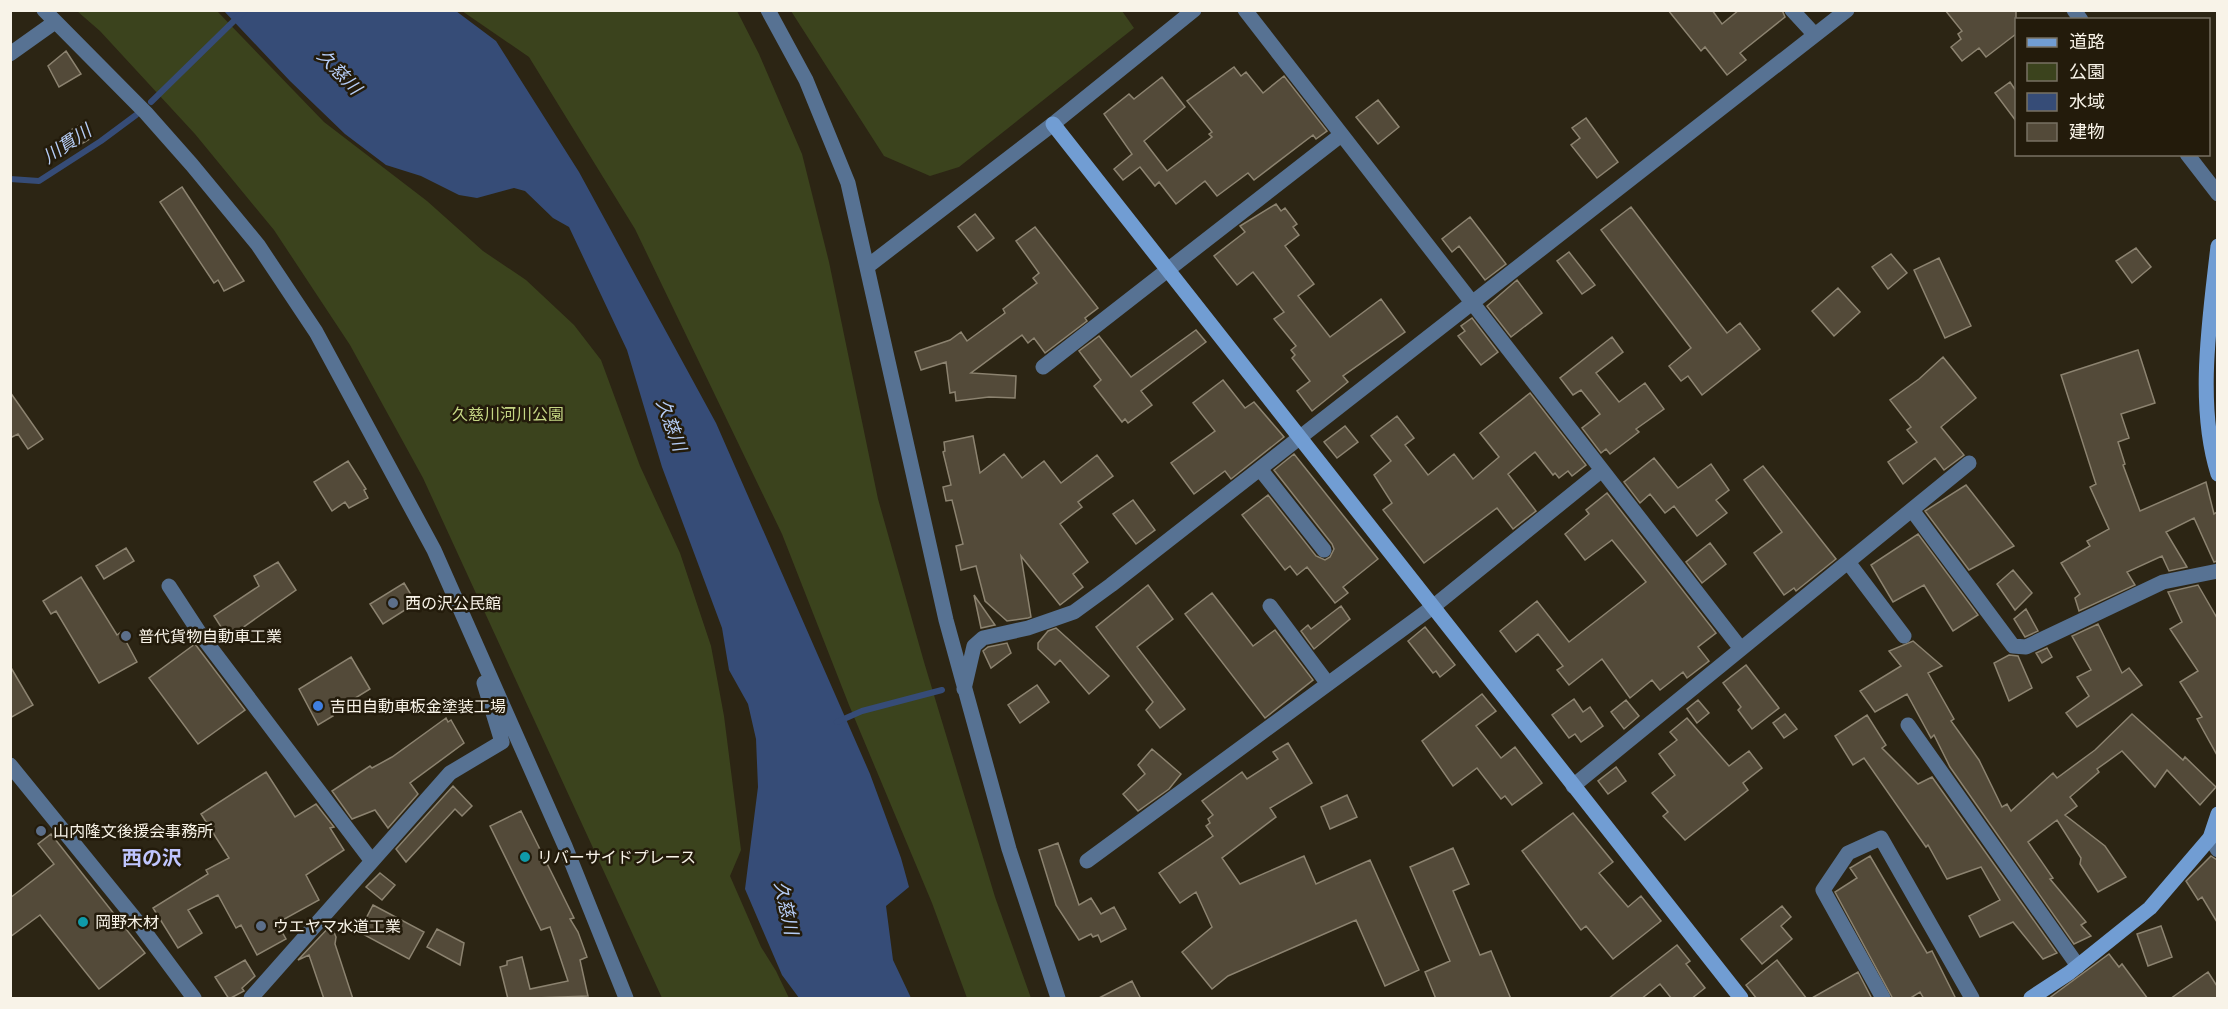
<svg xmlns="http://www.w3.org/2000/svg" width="2228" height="1009" font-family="Barlow,'Noto Sans JP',sans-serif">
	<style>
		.green { fill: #3b431d }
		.water { fill: #364c77 }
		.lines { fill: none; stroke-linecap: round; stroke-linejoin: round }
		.stream { stroke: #364c77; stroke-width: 6 }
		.building { fill: #534a39; stroke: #8c8370; stroke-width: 1.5 }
		.street { stroke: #577293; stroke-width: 15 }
		.secondary { stroke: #719dd3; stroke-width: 15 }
		.service-dot { fill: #5c6f8a; stroke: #231b0b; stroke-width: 2 }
		.shop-dot { fill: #3f7fe0; stroke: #231b0b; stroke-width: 2 }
		.culture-dot { fill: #0f9aa8; stroke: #231b0b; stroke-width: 2 }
		.labels { text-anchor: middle; stroke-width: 5; stroke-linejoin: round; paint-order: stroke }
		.park-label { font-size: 16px; fill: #c5d684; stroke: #231b0b }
		.poi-label { font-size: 16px; fill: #f8f3e8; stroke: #231b0b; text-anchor: start }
		.water-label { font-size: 18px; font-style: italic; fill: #b6cdf7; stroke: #231b0b }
		.quarter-label { font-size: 20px; font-weight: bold; fill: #bfc5fe; stroke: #231b0b }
	</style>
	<rect width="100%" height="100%" fill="#2c2514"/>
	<path class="green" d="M77,11H217L324,122L427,201L483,251L526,280L574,325L601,360L640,466L680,553L711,646L724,716L741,850L730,876L761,947L776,971L789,998H662L423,478L350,345L274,230L195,134L100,31Z
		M462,11H737L759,54L802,154L829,262L878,499L924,662L995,897L1031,998H967L932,903L849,705L782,534L635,229L529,57Z
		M1122,11L1134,28L959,167L930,176L884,156L791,11Z"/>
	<path class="water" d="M224,11H456L496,41L579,172L716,423L870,774L901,858L909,887L886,906L893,960L911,998H799L782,975L745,889L758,787L756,739L748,704L729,670L722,628L662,467L627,350L569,227L553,218L525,191L514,188L477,198L459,195L421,176L386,165L345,134L290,81Z"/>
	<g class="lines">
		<path class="stream" d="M151,102L245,10
			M10,179L39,181L101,141L136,115
			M837,722L862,711L942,690"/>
	</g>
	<path class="building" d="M1668,10H1712L1722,24L1739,10H1782L1785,17L1740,53L1746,60L1727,75L1705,47L1701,51Z
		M1945,10H2016V34L1986,57L1979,48L1962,61L1951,47L1961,39L1958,34L1962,31Z
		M66,51L81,74L59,87L48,66Z
		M1234,67L1241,76L1246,72L1263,93L1284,76L1327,131L1316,139L1313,135L1254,180L1248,173L1217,196L1205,181L1176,204L1159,182L1155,186L1140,167L1123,180L1114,169L1132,154L1104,114L1129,94L1134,99L1162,77L1185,107L1144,141L1167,171L1212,137L1209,134L1212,132L1187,101Z
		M2010,82L2016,91V121L1995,93Z
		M1378,100L1399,127L1378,144L1356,117Z
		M1586,118L1618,162L1597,178L1571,145L1580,138L1572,128Z
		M85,122L93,137L78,146L69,131Z
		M182,187L244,281L224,291L218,280L214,283L160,202Z
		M1276,204L1281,211L1285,208L1297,224L1293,227L1299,235L1285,246L1314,284L1298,296L1330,337L1381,299L1405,332L1343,376L1348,382L1312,411L1297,391L1310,381L1292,358L1295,355L1291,350L1296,346L1274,319L1284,312L1253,272L1237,285L1214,256L1245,232L1240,226Z
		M1631,207L1727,333L1740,323L1760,349L1702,395L1688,376L1681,381L1669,366L1691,348L1601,230Z
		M975,214L994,238L977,251L958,227Z
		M1470,217L1506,264L1485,280L1459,246L1452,252L1442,239Z
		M1035,227L1098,308L1085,318L1087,321L1045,353L1034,338L1028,343L1022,335L971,373L1016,376L1015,398L989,397L956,401L955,392L950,393L946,362L921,370L915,352L950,340L961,332L967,341L1005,313L1003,309L1037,283L1033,278L1039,273L1016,241Z
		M2136,248L2151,267L2132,283L2116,261Z
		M1569,252L1595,285L1582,294L1557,261Z
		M1891,254L1907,273L1888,289L1872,267Z
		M1939,258L1971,326L1945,338L1914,270Z
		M1517,280L1542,313L1511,337L1487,306Z
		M1838,288L1860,312L1834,336L1812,311Z
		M1472,318L1498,352L1481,365L1458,336L1465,331L1461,326Z
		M1196,330L1206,342L1141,391L1152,405L1128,423L1125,419L1122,422L1094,386L1101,380L1079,351L1099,336L1131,377Z
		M1612,337L1623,352L1596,373L1619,402L1645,383L1664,409L1636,429L1639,432L1610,454L1606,449L1601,453L1582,428L1600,414L1581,390L1573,395L1560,378Z
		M2138,350L2155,403L2121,414L2129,438L2118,442L2125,464L2123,465L2140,511L2206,482L2214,514L2217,512V561L2214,562L2194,518L2166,532L2187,567L2169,571L2162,556L2127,572L2135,585L2079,611L2075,598L2080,594L2061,563L2090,546L2087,541L2109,529L2090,487L2096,484L2061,375Z
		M1943,357L1976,398L1941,427L1964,455L1944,470L1935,458L1903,484L1888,462L1917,442L1907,430L1911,427L1890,400L1919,379Z
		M1223,380L1245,408L1254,402L1284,437L1231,479L1225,471L1194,494L1171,463L1215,431L1193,403Z
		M10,392L43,439L28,449L18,434L10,438Z
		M1530,393L1586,465L1572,476L1568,471L1559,478L1555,473L1553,475L1535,452L1508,474L1536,511L1513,529L1497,508L1424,563L1383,510L1392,503L1374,475L1391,461L1371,436L1397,416L1414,438L1405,445L1428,475L1454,454L1473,479L1499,457L1480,433Z
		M1345,426L1358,442L1337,458L1324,442Z
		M973,436L980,473L1004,454L1022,478L1044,461L1061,483L1097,455L1113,476L1078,502L1082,507L1060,524L1088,562L1073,574L1083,587L1060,605L1021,556L1031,617L1028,618L1007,621L985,601L976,566L961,570L956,546L963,544L952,500L946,501L943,487L951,485L943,452L945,451L944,442Z
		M1294,454L1378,559L1343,587L1348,593L1335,603L1307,567L1297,575L1290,566L1285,570L1242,515L1268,495L1316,556L1325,560L1330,557L1334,549L1332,544L1274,470Z
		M1654,458L1678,488L1711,464L1729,490L1716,500L1727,513L1697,536L1674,506L1665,513L1650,494L1640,503L1624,482Z
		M348,461L366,489L364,490L368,498L349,508L345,502L332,511L314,482Z
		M1763,466L1836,559L1796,591L1794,588L1784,595L1754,553L1782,532L1744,480Z
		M1966,485L2014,546L1969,570L1925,511Z
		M1607,493L1716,633L1698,647L1709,661L1687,678L1683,672L1660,690L1652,680L1630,698L1602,659L1569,685L1557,670L1563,666L1538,634L1516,652L1500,631L1537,601L1569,642L1646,582L1612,540L1585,560L1565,534L1589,514L1586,510Z
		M1133,500L1155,530L1136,544L1113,514Z
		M1918,534L1978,615L1953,631L1924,585L1893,602L1871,565Z
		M1710,543L1726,564L1702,583L1686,562Z
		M126,548L134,561L104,579L96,566Z
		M278,562L296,590L228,638L214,616L259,586L254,576Z
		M2013,570L2032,593L2015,610L1997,584Z
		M81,577L117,635L121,632L137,662L99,683L56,611L51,614L43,601Z
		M404,583L416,603L383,624L370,604Z
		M1148,585L1173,619L1137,647L1185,709L1160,728L1146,710L1153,702L1096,627Z
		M2198,585L2217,618V755L2197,719L2202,717L2180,682L2198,671L2170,629L2182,622L2168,592Z
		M1212,593L1253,646L1275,630L1313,680L1265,718L1185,614Z
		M974,595L995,625L981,628Z
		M1341,606L1350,619L1314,649L1301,631L1308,625L1311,629Z
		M2026,609L2038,631L2025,637L2014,619Z
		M2098,624L2122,673L2129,668L2142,685L2077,727L2066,713L2089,696L2077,677L2091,670L2072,636Z
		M1425,627L1455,665L1440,677L1436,671L1433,673L1408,641Z
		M1056,628L1109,676L1089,694L1060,660L1055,665L1038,649V643L1048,631Z
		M1913,641L1942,666L1928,673L1954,719L1951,721L1979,760L2002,807L2007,804L2011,811L2053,773L2057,778L2095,750L2132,714L2183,760L2185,757L2216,787L2200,805L2167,770L2155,787L2122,751L2097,769L2099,772L2070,797L2077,806L2065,815L2105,846L2126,877L2098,892L2080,864L2081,858L2057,820L2028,842L2053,878L2050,879L2086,922L2081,925L2091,936L2074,944L1950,767L1934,735L1931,738L1907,694L1875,712L1860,691L1901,666L1889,651Z
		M1007,643L1011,653L991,668L983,651L988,647Z
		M195,644L245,710L198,744L149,678Z
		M2047,648L2052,657L2042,663L2036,653Z
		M2009,655L2018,656L2032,688L2009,701L1994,663Z
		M351,657L370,689L331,713L333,716L318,725L299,689Z
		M1746,665L1779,708L1752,729L1738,710L1741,707L1723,683Z
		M10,666L33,705L10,718Z
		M1037,685L1049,702L1020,723L1008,705Z
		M1482,694L1496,711L1476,726L1501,758L1515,747L1542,783L1512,805L1505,796L1501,799L1477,768L1453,786L1422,741Z
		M1574,699L1583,712L1590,707L1603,726L1581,742L1575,734L1569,738L1552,715Z
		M1626,700L1639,716L1624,729L1611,712Z
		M1698,700L1709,713L1697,723L1687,709Z
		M1785,714L1797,729L1784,738L1773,723Z
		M1867,715L1886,745L1882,748L1918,784L1932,777L2057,953L2043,959L2013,922L1980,937L1969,916L2000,900L1981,867L1947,879L1928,845L1926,847L1864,758L1853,765L1835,736Z
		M446,718L448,722L451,720L464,743L410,783L418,794L388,828L375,810L352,819L332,791L370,766L372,768L392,757Z
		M1687,718L1729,766L1749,751L1762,768L1743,783L1748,790L1685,840L1663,816L1668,812L1652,793L1675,775L1659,754L1677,740L1670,732Z
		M1288,743L1312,783L1270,808L1276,817L1222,858L1240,884L1304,856L1316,884L1370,860L1419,970L1385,986L1356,920L1228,976L1212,989L1182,952L1212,927L1196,892L1180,903L1159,873L1213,836L1206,826L1210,823L1208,819L1213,815L1202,801L1242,772L1247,779L1278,759L1273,752Z
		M1152,749L1181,774L1169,789L1138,811L1123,794L1145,774L1138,765Z
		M1616,767L1626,781L1608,794L1598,781Z
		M266,772L295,817L316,804L334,827L330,828L344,850L306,875L319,900L277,923L286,939L257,955L241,925L236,928L218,895L188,910L202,933L178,948L153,908L208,874L206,870L229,858L201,814Z
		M453,786L472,806L462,816L455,809L406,862L396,849Z
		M1347,795L1357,817L1330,829L1321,807Z
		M521,811L574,918L570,919L578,932L587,957L580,960L588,996L508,999L500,967L507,965V961L522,957L530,989L568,981L550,927L541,930L490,826Z
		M1573,813L1613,862L1599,873L1628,907L1641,896L1661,921L1613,959L1586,926L1581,930L1522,851Z
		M51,834L145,953L99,989L40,915L10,937V898L54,864L38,844Z
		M1058,843L1079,905L1091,898L1101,914L1114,907L1126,929L1101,942L1098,935L1093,937L1091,934L1079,940L1056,905L1039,850Z
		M1453,848L1469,884L1453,891L1480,955L1491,951L1511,999H1436L1425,972L1450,961L1410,867Z
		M1870,856L1927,953L1932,951L1956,999H1924L1920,992L1909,999H1893L1835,892L1857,878L1850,868Z
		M2211,856L2217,860V922L2202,897L2198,900L2186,881Z
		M380,873L395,885L382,900L366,887Z
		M373,905L424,932L409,959L359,932Z
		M1782,906L1791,917L1781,926L1792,939L1762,964L1741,939Z
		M331,925L336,937L335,944L353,999H324L309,955L298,960Z
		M2161,926L2172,957L2148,966L2137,934Z
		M437,929L464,943L460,965L427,947Z
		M1677,945L1690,961L1686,964L1705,988L1691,999H1672L1660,984L1641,999H1608Z
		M2109,954L2119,967L2122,964L2148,999H2048Z
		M245,960L255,976L242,988L244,991L229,999L215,977Z
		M1777,960L1807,999H1757L1746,985Z
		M1858,972L1872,999H1810Z
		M2208,972L2217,986V999H2170Z
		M1132,981L1141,999H1097Z"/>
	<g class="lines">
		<path class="street" d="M44,10L146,113L192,165L258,245L316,332L434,550L565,846L626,998
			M768,10L806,80L848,183L946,620L1009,849L1058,998
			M1245,10L1741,649L1573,786
			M1792,10L1815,35
			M2074,10L2081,20
			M10,54L55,22
			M2187,154L2218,194
			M868,266L1053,124L1194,10
			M1043,367L1341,135
			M1260,469L1324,550
			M1912,510L2013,646L2026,647L2163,582L2218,571
			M1848,562L1904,636
			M169,586L201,635L371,860
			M1270,606L1328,684
			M1741,649L1969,463
			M964,689L974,646L983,638L1028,628L1074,612L1111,585L1847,10
			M1908,725L2078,966
			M10,765L136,920L194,998
			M2210,838L2218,850
			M1087,861L1434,606L1602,470
			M251,998L450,773L502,742L484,683
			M1883,998L1823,890L1848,853L1881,838L1972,998"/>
		<path class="secondary" d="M1053,124L1741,998
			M2218,246C2210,318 2196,404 2218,474
			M2031,998L2069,973L2150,908L2210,838L2218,814"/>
	</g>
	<g class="service-dot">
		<circle cx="393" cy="603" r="6"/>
		<circle cx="126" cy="636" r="6"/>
		<circle cx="41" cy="831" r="6"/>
		<circle cx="261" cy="926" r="6"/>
	</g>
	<circle class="shop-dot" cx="318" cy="706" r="6"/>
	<g class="culture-dot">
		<circle cx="525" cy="857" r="6"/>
		<circle cx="83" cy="922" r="6"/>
	</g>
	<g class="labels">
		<g class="park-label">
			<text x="508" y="420">久慈川河川公園</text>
		</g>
		<g class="poi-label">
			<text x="405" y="609">西の沢公民館</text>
			<text x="138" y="642">普代貨物自動車工業</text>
			<text x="330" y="712">吉田自動車板金塗装工場</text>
			<text x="53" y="837">山内隆文後援会事務所</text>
			<text x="537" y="863">リバーサイドプレース</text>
			<text x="95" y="928">岡野木材</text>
			<text x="273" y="932">ウエヤマ水道工業</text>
		</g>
		<g class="water-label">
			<text transform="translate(339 72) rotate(46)" y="6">久慈川</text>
			<text transform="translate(67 144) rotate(-34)" y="6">川貫川</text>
			<text transform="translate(671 425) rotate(70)" y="6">久慈川</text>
			<text transform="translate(786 908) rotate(78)" y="6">久慈川</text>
		</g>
		<g class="quarter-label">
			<text x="152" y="865">西の沢</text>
		</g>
	</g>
	<rect width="2228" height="1009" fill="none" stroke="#f8f3e8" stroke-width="24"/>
	<rect x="2015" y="18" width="195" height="138" fill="#231b0b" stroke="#787163" stroke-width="1.5"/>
	<rect x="2027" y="38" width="30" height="9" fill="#719dd3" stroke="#787163" stroke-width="1.5"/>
	<text x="2069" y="48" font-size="18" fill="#f8f3e8">道路</text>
	<rect x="2027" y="63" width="30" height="18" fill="#3b431d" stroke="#787163" stroke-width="1.5"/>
	<text x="2069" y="78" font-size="18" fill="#f8f3e8">公園</text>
	<rect x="2027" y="93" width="30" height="18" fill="#364c77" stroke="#787163" stroke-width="1.5"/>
	<text x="2069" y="108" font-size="18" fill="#f8f3e8">水域</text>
	<rect x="2027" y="123" width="30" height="18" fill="#534a39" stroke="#787163" stroke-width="1.5"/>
	<text x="2069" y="138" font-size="18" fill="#f8f3e8">建物</text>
</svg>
